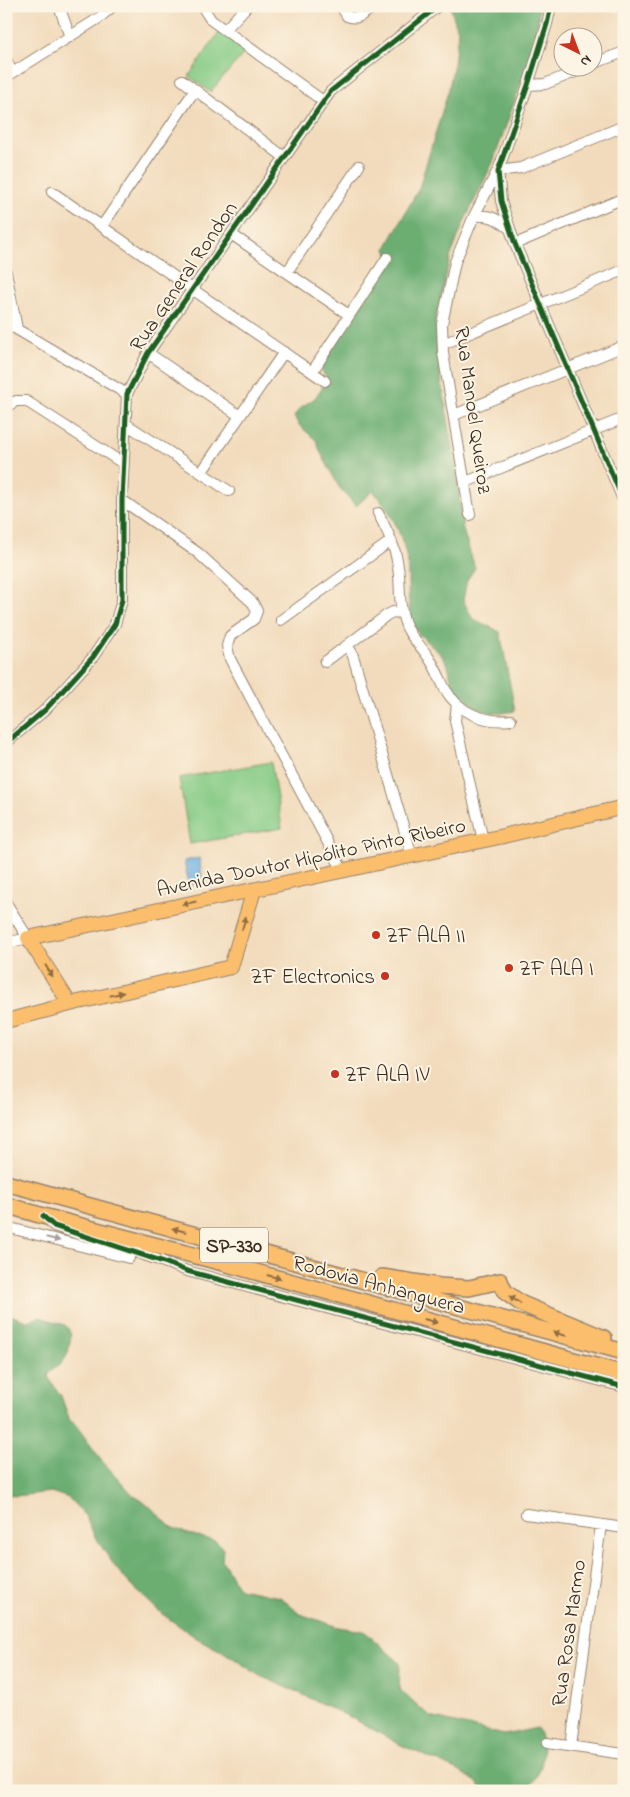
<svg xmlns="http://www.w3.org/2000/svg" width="630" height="1797" font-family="'Indie Flower',sans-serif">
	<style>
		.green { fill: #85ca84; stroke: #607a51 }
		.forest { fill: #6cae72; stroke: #546c48 }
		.water { fill: #69aedf; stroke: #526c7e }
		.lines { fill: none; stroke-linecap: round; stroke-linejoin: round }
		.minor-casing { stroke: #96826d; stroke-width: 12 }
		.major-casing { stroke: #96826d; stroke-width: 16 }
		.highway-casing { stroke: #96826d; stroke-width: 18 }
		.minor { stroke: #fff; stroke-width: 10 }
		.major { stroke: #fabe6d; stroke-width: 14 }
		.highway { stroke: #fabe6d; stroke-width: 15 }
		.cycleway-casing { stroke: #fcf5e5; stroke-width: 8 }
		.cycleway { stroke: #1b5e20; stroke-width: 5 }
		.oneway { fill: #916d42 }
		.oneway2 { fill: #a79f9a }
		.poi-dot { fill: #c8321e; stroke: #fcf5e5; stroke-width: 2 }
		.labels { text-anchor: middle; stroke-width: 4; stroke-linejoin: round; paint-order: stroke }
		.shield { fill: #fcf5e5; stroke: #75675a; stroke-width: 1 }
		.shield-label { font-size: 20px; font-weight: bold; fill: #3b2a1e }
		.street-label { font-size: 21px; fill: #3b2a1e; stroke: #fcf5e5 }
		.poi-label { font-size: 21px; fill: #3b2a1e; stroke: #fcf5e5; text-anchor: start }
	</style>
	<rect width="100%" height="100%" fill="#fcf5e5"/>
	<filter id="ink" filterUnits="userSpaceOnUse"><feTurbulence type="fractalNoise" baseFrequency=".02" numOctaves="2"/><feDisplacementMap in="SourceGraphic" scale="10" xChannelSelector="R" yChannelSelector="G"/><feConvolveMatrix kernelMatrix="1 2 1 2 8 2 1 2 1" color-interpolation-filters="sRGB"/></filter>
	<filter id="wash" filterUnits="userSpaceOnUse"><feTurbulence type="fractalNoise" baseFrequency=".0096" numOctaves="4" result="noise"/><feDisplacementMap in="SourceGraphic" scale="20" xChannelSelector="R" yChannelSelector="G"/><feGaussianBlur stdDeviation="1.12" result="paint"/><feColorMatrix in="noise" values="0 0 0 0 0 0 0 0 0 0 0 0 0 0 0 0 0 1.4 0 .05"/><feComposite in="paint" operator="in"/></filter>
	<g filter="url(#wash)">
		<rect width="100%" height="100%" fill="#f2dbbc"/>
		<path class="green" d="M220,31L247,50L210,92L189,76Z
			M271,762L282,828L190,844L179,778Z"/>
		<path class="forest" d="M450,6H539L538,21L524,75L493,162L464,222L450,258L435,322L440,372L456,466L463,530L475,568L467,580L463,600L472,618L500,632L515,711C494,715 482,714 466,699C461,695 456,692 453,685C450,678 450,670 447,663C439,648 421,641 414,626C405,606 410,583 407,562C404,538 390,508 373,491L356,506L339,487L321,453L316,440L299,425L294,417L299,409L315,398L328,379L324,375L321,367L390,261L386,248L419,188L448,92L454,64L458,31Z
			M10,1315L27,1321L40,1317L65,1325L69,1330L71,1336L68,1353L63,1362L50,1372L48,1377L61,1396L70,1421L75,1424L102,1461L134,1496L146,1503L170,1526L185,1533L216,1541L223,1549L222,1560L239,1589L280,1597L300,1614L338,1627L364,1631L400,1663L399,1689L431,1717L504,1735L537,1728C548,1746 544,1782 521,1790C513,1793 494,1791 485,1791L475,1781L459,1771L401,1745L354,1719L295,1691L260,1676L230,1656L195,1637L161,1613L129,1583L116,1568L95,1537L86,1517L69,1498L51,1492L16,1496L6,1494V1317Z"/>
		<path class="water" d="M199,858L203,882L189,885L184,861Z"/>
	</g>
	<g filter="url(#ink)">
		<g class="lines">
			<g class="minor-casing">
				<path id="minor" d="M59,6L70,37
					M202,6L211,20L323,101
					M341,6L347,16C358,21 365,13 374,6
					M551,6L547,24L528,85L498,171L501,201L515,244L624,502
					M225,30L247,6
					M6,59L12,73
					M592,64L624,52
					M6,77L99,18L113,6
					M182,80L284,157
					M528,85L545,84L585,68
					M498,171L521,168L624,126
					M52,192L325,381
					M474,216C491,215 496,218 509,228
					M102,226L195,90
					M231,234L349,315
					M515,244L624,198
					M6,272L17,329
					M287,272L359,166
					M6,323L127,394
					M443,344L624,270
					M148,353L240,416
					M312,372L387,258
					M6,407L16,401H26L124,464
					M454,415L624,346
					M126,424L229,491
					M201,473L284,352
					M466,482L624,418
					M122,500L198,553L253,603L257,611L254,619L230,636L227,646L230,659L343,871
					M378,513C387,530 396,548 398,567C401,584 398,603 404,620C408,636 421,645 429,658C436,668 440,679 445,689C459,713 484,723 511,720
					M470,515L443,353L442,324L455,262L474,216L497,172
					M281,620L391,541
					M348,645L353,656L412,856
					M325,662L387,615L393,612L402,613
					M457,704L455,721L483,840
					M6,743L45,710L57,697L93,657L115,624L122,600V500L127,394L148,353L331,91L438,6
					M6,903L28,938L6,943
					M51,1223L54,1226C98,1241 144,1253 187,1271L624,1387
					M6,1227L129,1258
					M526,1514L624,1528
					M547,1743L624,1754
					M571,1746L601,1525"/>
			</g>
			<g class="major-casing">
				<path id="major" d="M70,1004L28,938L499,837L624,807
					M6,1021L70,1004L231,967L254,890"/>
			</g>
			<g class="highway-casing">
				<path id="highway" d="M6,1183L624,1352
					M6,1205L43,1216L227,1264L624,1374
					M382,1277L439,1286L469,1288L500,1281L505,1292L522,1304L604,1338"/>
			</g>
			<use href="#minor" class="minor"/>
			<use href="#major" class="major"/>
			<use href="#highway" class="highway"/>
			<g class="cycleway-casing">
				<path id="cycleway" d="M551,6L547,24L528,85L498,171L501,201L515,244L624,502
					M6,743L45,710L57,697L93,657L115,624L122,600V500L127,394L148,353L331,91L438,6
					M43,1216L54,1226L164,1262L187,1271L624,1387"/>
			</g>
			<use href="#cycleway" class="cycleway"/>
		</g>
		<defs><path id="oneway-solid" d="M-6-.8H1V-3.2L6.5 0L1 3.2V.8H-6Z" transform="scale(1.25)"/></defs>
		<g class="oneway">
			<use href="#oneway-solid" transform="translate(189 903) rotate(168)"/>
			<use href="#oneway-solid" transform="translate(244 923) rotate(-74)"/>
			<use href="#oneway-solid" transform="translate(49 971) rotate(58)"/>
			<use href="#oneway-solid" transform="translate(117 994) rotate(-13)"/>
			<use href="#oneway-solid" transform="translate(179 1230) rotate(-165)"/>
			<use href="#oneway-solid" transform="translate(274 1277) rotate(15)"/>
			<use href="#oneway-solid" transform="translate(515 1300) rotate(-147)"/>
			<use href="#oneway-solid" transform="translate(431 1321) rotate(15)"/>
			<use href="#oneway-solid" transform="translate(560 1334) rotate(-165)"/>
		</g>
		<use class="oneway2" href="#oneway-solid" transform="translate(53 1239) rotate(14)"/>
	</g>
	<g class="poi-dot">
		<circle cx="376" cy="935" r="5"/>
		<circle cx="509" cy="968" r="5"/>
		<circle cx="385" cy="976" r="5"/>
		<circle cx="335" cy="1074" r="5"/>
	</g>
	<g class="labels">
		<rect class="shield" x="200" y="1227.5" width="68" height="35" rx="4"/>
		<g class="shield-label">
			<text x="234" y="1252">SP-330</text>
		</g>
		<g class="street-label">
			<text transform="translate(183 276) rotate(-56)" y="7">Rua General Rondon</text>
			<text transform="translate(474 410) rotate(82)" y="7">Rua Manoel Queiroz</text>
			<text transform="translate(311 857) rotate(-12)" y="7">Avenida Doutor Hipólito Pinto Ribeiro</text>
			<text transform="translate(379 1284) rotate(15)" y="7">Rodovia Anhanguera</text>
			<text transform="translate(568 1633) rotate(-82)" y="7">Rua Rosa Marmo</text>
		</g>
		<g class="poi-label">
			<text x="386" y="942">ZF ALA II</text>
			<text x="519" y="975">ZF ALA I</text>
			<text x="375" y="983" text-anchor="end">ZF Electronics</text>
			<text x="345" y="1081">ZF ALA IV</text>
		</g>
	</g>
	<rect width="630" height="1797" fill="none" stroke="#fcf5e5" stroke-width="25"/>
	<g transform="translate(578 52) rotate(138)"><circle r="24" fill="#fcf5e5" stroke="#afa495"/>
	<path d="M0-4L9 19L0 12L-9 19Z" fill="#c8321e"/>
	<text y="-8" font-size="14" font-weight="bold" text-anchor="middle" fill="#3b2a1e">N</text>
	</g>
</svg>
